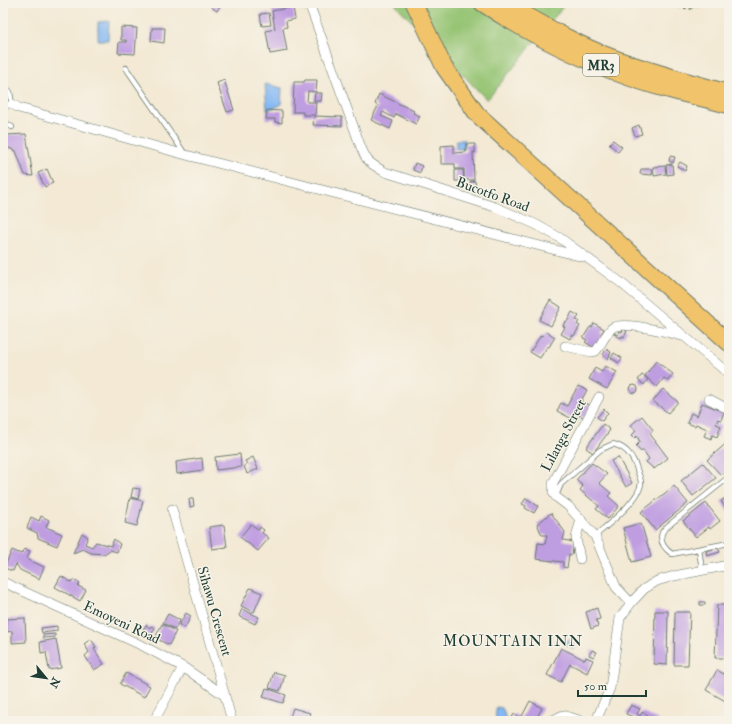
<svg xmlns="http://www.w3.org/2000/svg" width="732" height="724" font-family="'IM FELL Double Pica',serif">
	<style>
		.green { fill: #95c473; stroke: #5a8054 }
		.water { fill: #86b9f3; stroke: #527b94 }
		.building { fill: #bf9de1 }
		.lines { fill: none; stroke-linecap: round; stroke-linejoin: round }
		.lane-casing { stroke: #69796c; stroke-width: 6 }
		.street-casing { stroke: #69796c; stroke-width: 10 }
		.highway-casing { stroke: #69796c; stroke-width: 18 }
		.path { stroke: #69796c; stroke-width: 1.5; stroke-dasharray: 3 3; stroke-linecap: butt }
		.lane { stroke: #fff; stroke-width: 4.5 }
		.street { stroke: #fff; stroke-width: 9 }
		.highway { stroke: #f1c36a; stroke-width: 16 }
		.labels { text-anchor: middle; stroke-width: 3; stroke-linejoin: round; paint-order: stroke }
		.shield { fill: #f7f3e8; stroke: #60746a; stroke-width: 1 }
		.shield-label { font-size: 13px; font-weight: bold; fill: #1f3d34 }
		.street-label { font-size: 14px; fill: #1f3d34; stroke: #f7f3e8 }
		.neighbourhood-label { font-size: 15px; letter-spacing: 1px; fill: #1f3d34; stroke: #f7f3e8 }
	</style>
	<rect width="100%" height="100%" fill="#f7f3e8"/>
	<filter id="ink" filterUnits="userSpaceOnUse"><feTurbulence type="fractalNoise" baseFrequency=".025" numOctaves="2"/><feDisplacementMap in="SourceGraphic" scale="8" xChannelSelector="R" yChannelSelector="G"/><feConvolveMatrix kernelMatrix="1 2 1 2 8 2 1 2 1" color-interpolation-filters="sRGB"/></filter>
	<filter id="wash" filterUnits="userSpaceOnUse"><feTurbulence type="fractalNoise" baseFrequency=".012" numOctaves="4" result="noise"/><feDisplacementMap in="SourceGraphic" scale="16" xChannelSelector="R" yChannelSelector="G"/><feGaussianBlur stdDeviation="0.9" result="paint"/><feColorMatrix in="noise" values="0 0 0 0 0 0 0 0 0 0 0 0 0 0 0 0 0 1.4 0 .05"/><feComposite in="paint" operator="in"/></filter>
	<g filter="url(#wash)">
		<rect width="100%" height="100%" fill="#f3e9d4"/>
		<path class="green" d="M394,3H566L487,100Z"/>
		<path class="water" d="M109,21L108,40H98V22Z
			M265,84L282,88L281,105L267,110Z
			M456,140H465L464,149H456Z
			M570,640L576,644L574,650L569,646L565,645L566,641Z
			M497,707L502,708C505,712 504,717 507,721H497C495,717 495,711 497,707Z"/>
		<g id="blocks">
			<path class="building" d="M214,3H222L217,11L211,7Z
				M293,7L295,19L286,21L287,27L283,28L287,51L270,54L266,31L275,29L272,11Z
				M269,13L271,25L262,26L260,14Z
				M121,27L137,28L135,54L118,53L119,42H126V40H121Z
				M152,28H165L164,43L151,41Z
				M224,80L234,110L227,112L217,83Z
				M305,80H317L316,92L308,91L307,102H316L315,115H303V112H293L294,82H304Z
				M315,93H322L321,101H314Z
				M379,94L414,111L413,113L420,116L416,124L396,114L394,118L383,112L381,116L393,121L390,129L371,120L378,106L375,104Z
				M267,110L282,111V123L275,122V119H266Z
				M314,116L342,117V126L313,125Z
				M639,125L642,134L635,136L632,128Z
				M26,134L33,176L25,175L16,151L6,147L7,135Z
				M613,140L622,147L618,152L609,144Z
				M466,144H475V153L473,152L474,180H464V169H455V164H441V146L454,145V153L466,152Z
				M670,156L675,157L673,163L669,161Z
				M680,162L687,166L685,171L677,166Z
				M415,163L422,166L420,173L413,170Z
				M672,164L673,174L667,175L666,165Z
				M665,166L666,174L654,176L653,167Z
				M47,169L53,183L45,187L38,173Z
				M641,169H652V175L640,174Z
				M455,170H463L464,181H455Z
				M475,181L476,187H471L470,182Z
				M550,300L561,307L551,326L539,320Z
				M572,312L579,316L576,320L579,321L577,324L580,326L574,336L572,335L570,339L561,334L565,327L563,326L565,321L567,322Z
				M594,323L604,329L601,334L603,335L598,344L596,343L593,347L585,342L587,340L583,338L590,327H592Z
				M623,329L627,331L624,337L622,336L621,338L614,334V333L618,335L620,331L622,332Z
				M547,332L555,337L549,347H547L540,358L530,352L541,335L543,336Z
				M606,349L611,352L608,359L603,355Z
				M614,353L622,358L619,363L611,358Z
				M656,361L673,374L668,381L664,378L657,387L645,376Z
				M605,366L617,372L607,389L589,379L595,368L602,372Z
				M642,375L648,379L644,385L638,380Z
				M630 389a4 4 0 1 1 8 0a4 4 0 1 1-8 0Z
				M578,386L587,390L581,401L591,406L584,418L579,415L576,421L557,411L561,403L567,406Z
				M663,389L678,402L668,413L653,401Z
				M702,403L724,412L721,420L718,419L716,424L721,426L717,437L712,435L711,439L704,436L707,429L696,424L695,426L687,423L691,413L697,416Z
				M604,409L608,413L602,421L597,417Z
				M642,416L653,430L650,434L668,458L654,469L646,462L649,459L643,450L641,452L636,446L640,442L637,436L635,438L632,435L636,431L631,425Z
				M603,424L610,430L593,453L586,448Z
				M729,441V469L721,475L707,460Z
				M240,454L241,467L216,470L215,457Z
				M253,457L258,469L247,474L244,466L247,464L245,461Z
				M618,457L632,483L626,487L611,461Z
				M202,458L203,470L177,474L176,462Z
				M592,463L607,474L599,483L611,493L608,496L619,506L608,519L596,509L599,506L580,490L583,486L576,480Z
				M703,463L716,478L693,496L681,481Z
				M674,486L688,503L655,530L641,512Z
				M133,488L140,489L138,499L131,497Z
				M729,496V513L721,501Z
				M130,498L143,501L137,526L125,523Z
				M526,498L538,506L534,513L525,508L526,506L522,504Z
				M189,499H193L194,506L190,507Z
				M706,503L720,521L710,529L709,527L696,537L683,521Z
				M551,513L565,532L563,540L574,542L572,555L569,554L567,568L563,567V562L536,559L538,543L545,544L547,535H542L537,524Z
				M41,516L49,520L46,527L62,534L57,546L38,538L37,533L27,528L31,517L39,521Z
				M641,523L651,557L632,562L623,528Z
				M251,524L259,530L260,527L264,530L262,533L269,538L258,551L240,537Z
				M224,525L227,547L212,549L209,527Z
				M82,533L88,537L85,544L92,547L96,542L111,546L114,539L120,544L117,552L110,550L104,554L91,553L83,549L73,553Z
				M718,548L720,552L707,556L706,551Z
				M24,549L30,551L27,559L44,567L39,579L20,570L16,564L13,571L4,568L12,550L21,554Z
				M61,576L69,581L72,582L73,580L80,583L78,586L86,590L80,601L55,587Z
				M250,588L262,593L254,612L241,606Z
				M700,602H705V605H700Z
				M717,605H729V658H715Z
				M597,608L600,619L596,620L598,626L591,629L586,612Z
				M242,609L259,617L255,624L239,616Z
				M655,611H668L667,665L654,664Z
				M675,612H690L688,665H674Z
				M186,613L191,616L185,628L179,625Z
				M168,614L180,620L175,629L163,623Z
				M25,618L26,642L12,643V631L7,632L6,619Z
				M162,624L176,631L169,645L155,638Z
				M146,625L150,628L151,626L155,628L150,637L142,631Z
				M57,626V631L42,633L41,628Z
				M55,634V637L43,638V635Z
				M56,639L61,668L49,670L46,652L41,653L40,642Z
				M91,639L96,647L94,649L104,664L94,670L85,656L89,652L84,644Z
				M561,648L585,660L586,657L593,660L587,673L570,664L561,682L547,675Z
				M592,650L597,652L594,657L589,655Z
				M717,670L729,677V703L706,690Z
				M274,672L285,675L280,691L269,688Z
				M126,673L150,686L144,697L120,684Z
				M266,688L286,695L283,703L263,697Z
				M530,701L542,708L535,721H510L514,714L521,718Z
				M631,705L640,709L637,714L640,716L642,712L658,720L657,721H638V719L626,714Z
				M293,708L310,713L307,721H301L290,717Z"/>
		</g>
	</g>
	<g filter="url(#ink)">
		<use href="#blocks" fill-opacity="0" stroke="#69796c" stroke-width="1"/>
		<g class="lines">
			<g class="lane-casing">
				<path id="lane" d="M126,68L185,154
					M3,83L10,92L12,104L6,106L3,111
					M3,117L7,124L12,127
					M729,477L669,525C667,527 663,530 662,533C659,542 665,549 672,554L729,543
					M556,496L561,484L600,450L613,444C625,447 631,454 636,466C637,471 641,478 641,483C640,500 607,525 595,536
					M699,549L702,570"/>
			</g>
			<g class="street-casing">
				<path id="street" d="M304,3L305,6H310L359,142C366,161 367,162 385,172L495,207L535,224L560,238L620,282L729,374
					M12,104L19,108L186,155L583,257
					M565,346L591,352L596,351C600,346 607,332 612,328C622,320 669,333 683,336
					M599,397L553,483V492L556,497L568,506L595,536L616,587L631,603
					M709,399L724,407L729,408
					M172,509L232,721
					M580,559L576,538L581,519
					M3,582L143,646L183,667L224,695
					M154,721L183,667
					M551,721L563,715L582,721
					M596,721L610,688L620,618L631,603L644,589L657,581L674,576L729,565"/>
			</g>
			<g class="highway-casing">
				<path id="highway" d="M414,3L444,67L477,114L729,343
					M482,3C523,31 571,54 617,73C653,87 692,96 729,105
					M505,3C539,22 575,44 611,57C650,72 690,82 729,93"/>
			</g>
			<path class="path" d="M648,3L690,9L707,3"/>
			<use href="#lane" class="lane"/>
			<use href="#street" class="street"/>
			<use href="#highway" class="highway"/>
		</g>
	</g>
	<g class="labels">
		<rect class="shield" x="583" y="54" width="36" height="22" rx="3"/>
		<g class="shield-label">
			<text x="601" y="70">MR3</text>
		</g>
		<g class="street-label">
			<text transform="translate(493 194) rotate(20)" y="5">Bucotfo Road</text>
			<text transform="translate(563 435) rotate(-62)" y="5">Lilanga Street</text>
			<text transform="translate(215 611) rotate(74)" y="5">Sihawu Crescent</text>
			<text transform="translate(122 622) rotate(25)" y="5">Emoyeni Road</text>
		</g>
		<g class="neighbourhood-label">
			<text x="513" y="646">MOUNTAIN INN</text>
		</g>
	</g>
	<rect width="732" height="724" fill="none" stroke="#f7f3e8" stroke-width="16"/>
	<g transform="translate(46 678) rotate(119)" stroke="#f7f3e8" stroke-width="3" paint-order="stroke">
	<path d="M0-3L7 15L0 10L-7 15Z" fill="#1f3d34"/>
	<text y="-6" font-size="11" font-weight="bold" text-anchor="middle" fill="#1f3d34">N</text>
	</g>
	<path d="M578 690v6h68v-6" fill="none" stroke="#1f3d34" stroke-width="2"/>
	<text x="584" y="690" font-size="12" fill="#1f3d34" stroke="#f7f3e8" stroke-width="3" paint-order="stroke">50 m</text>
</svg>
